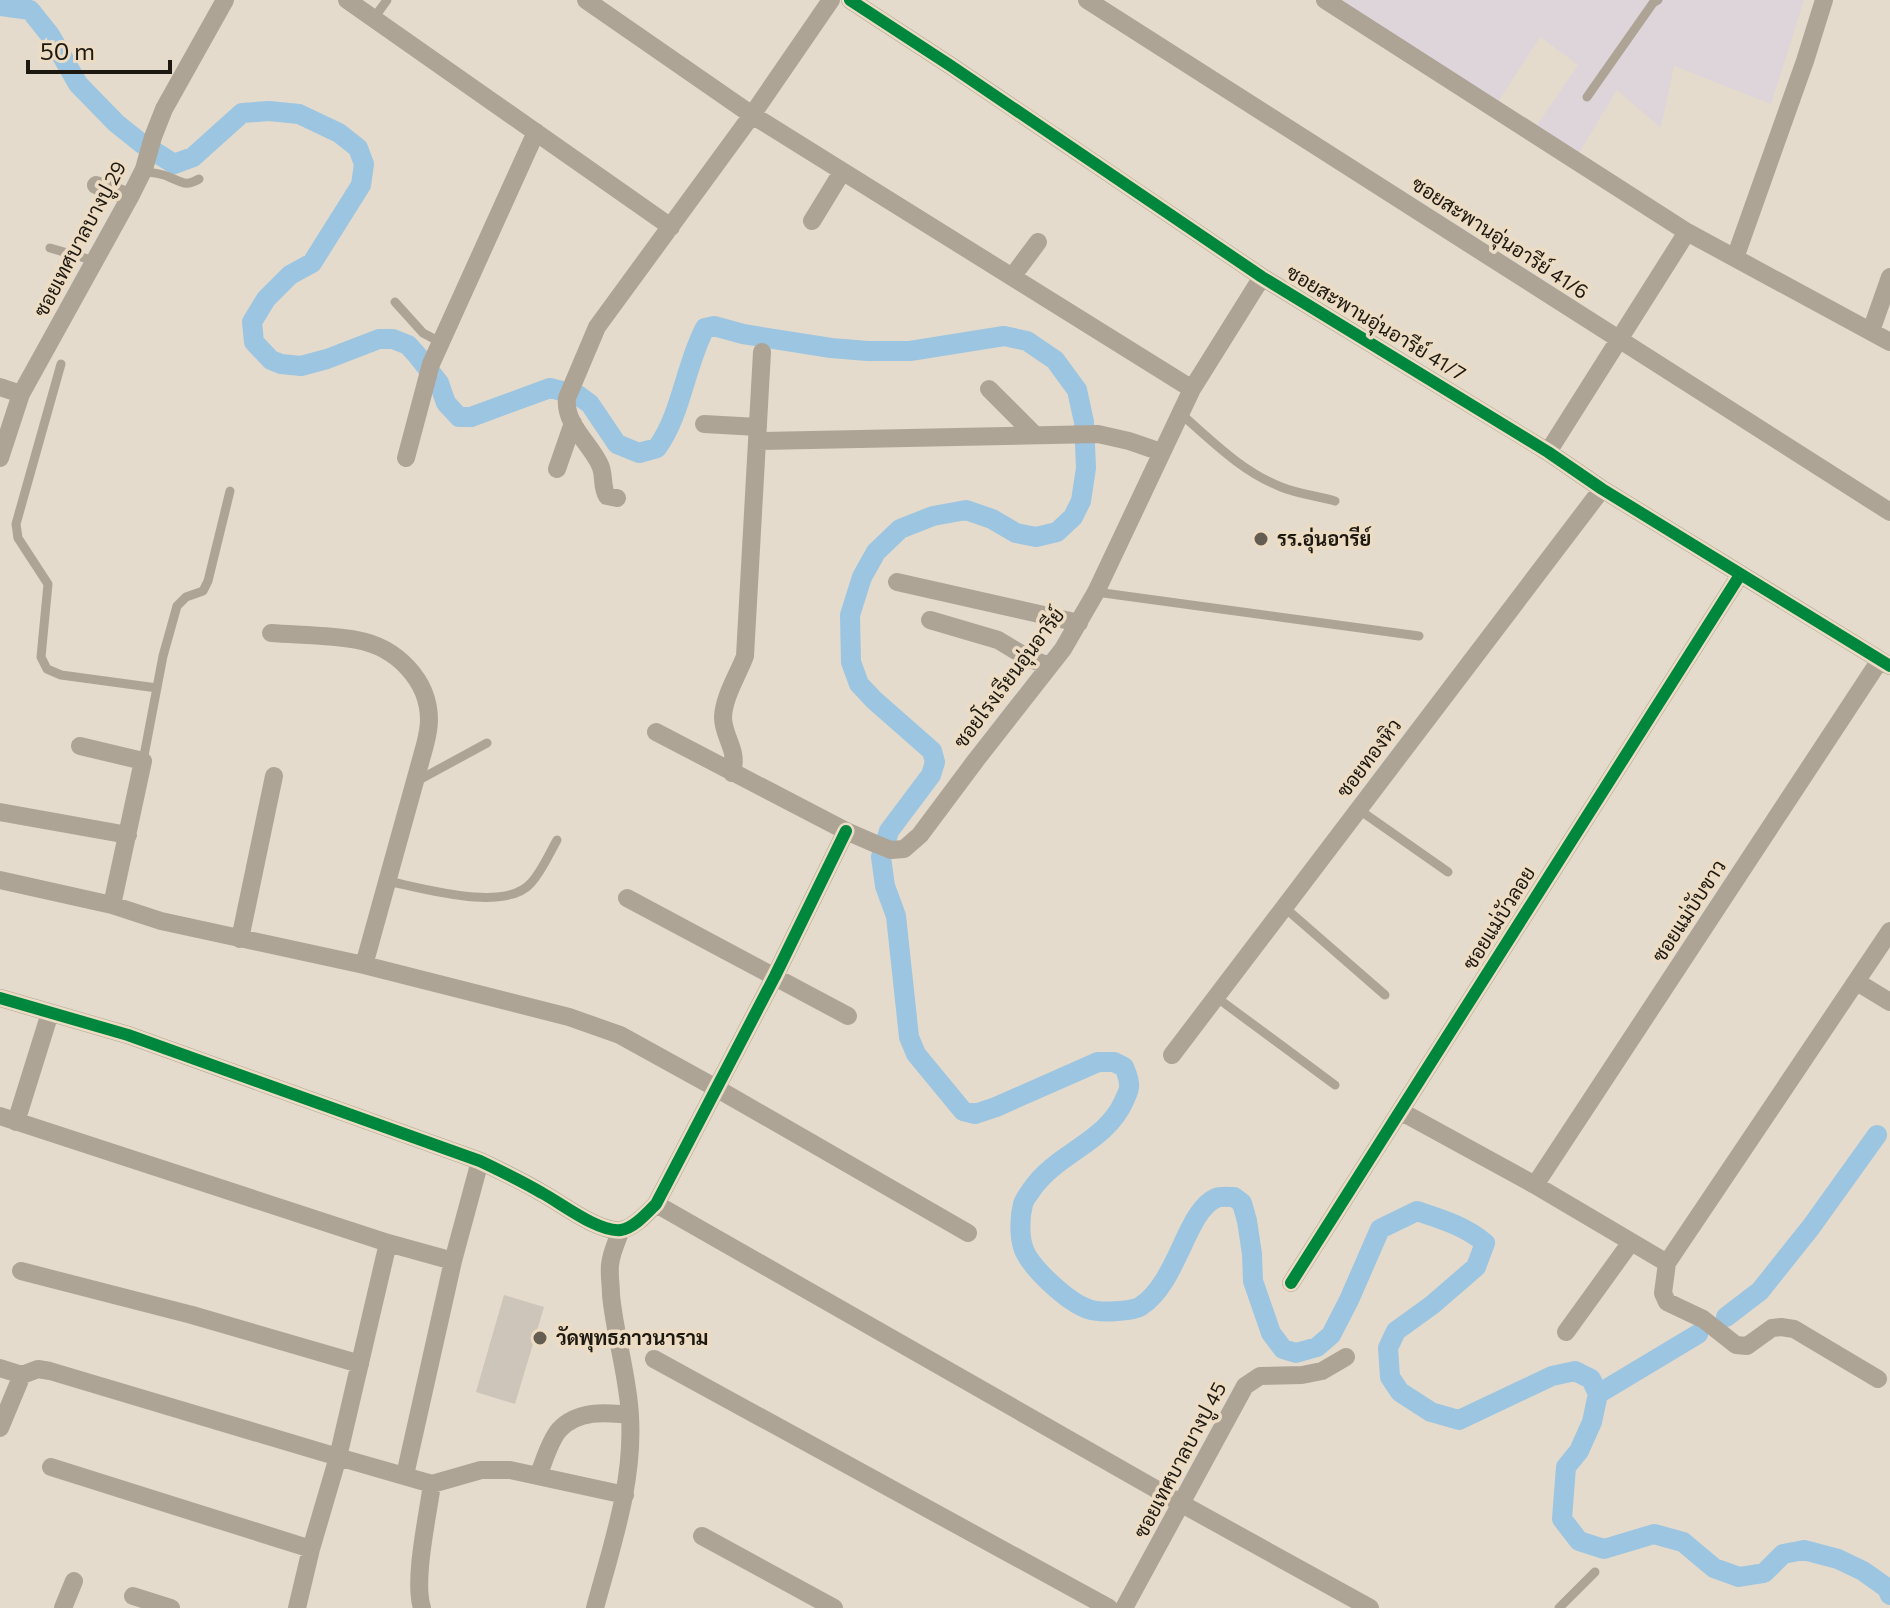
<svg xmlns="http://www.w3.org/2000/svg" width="1890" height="1608" font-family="Commissioner,Sarabun,sans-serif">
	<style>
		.industrial { fill: #ded5da }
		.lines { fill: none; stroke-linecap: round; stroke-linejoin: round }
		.canal { stroke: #9bc5e0; stroke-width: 20 }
		.building { fill: #cdc5ba }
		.lane { stroke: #aea496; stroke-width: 9 }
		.street { stroke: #aea496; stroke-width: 18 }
		.cycleway-casing { stroke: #eddcc4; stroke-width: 17 }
		.cycleway { stroke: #00873e; stroke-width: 12 }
		.poi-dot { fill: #635d52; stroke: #eddcc4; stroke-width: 3 }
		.labels { text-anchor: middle; stroke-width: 7; stroke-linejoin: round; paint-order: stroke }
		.street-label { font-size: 20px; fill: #1e1910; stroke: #eddcc4 }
		.poi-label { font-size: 20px; font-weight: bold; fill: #1e1910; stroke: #eddcc4; text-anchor: start }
	</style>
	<rect width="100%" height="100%" fill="#e4dbcd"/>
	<path class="industrial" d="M1330,0H1804L1771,104L1674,66L1661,128L1617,90L1576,158L1535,128L1578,65L1540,37L1495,107Z"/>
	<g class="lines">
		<path class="canal" d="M0,6L30,10L50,35L78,84L116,123L141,143L174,164L193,157L242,113L269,111L299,114L339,133L358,148L364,164L361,185L312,263L290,275L266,299L252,322L254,342L271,360L281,364L301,366L327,359L379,339H393L408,345L417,355L439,383L446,403L459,417H471L550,388L578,395L590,404L617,444L639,453L657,448C682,413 685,366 705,328L714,326L743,334L831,348L868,351H910L1004,336L1027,341L1055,360L1077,390L1084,422L1086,468L1081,501L1073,517L1057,532L1036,537L1016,533L992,519L966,510L933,516L900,529L876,552L862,577L850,615L851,662L859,684L874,700L932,751L935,762L931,775L889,831L881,857L885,886L896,916L909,1037L916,1054L963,1111L975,1114L996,1107L1098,1062H1114L1124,1067C1126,1072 1129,1078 1129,1084C1130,1090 1126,1096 1124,1101C1106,1142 1057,1153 1032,1189C1029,1194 1025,1198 1023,1204C1020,1216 1019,1234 1023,1247C1029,1267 1068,1302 1088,1309C1098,1313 1132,1312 1141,1306C1178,1282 1186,1211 1216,1198C1221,1196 1229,1197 1234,1197L1242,1203L1247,1221L1252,1254L1253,1281L1271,1333L1283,1349L1296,1353L1317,1347L1331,1335L1349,1300L1380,1229L1417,1211C1441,1219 1465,1226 1485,1243L1476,1267L1432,1305L1396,1331L1388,1348L1390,1377L1400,1392L1431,1412L1459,1420L1552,1376L1575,1371L1591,1379L1598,1394L1592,1422L1579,1451L1566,1467L1562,1519L1579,1541L1604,1549L1654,1534L1683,1542L1714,1568L1739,1577L1764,1573L1783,1554L1804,1550L1838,1559L1863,1571L1887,1588L1890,1595
			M1726,1317L1760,1291L1811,1227L1877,1135
			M1598,1394L1698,1334"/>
	</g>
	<path class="building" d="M504,1295L544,1307L515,1404L476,1392Z"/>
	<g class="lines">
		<path class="lane" d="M374,18L387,0
			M1587,97L1653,3L1658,0
			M143,171C151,173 161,173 169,177C182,182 185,187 199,179
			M50,248L95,261
			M395,302L423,333L440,342
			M61,364L16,524L18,538L48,584L41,657L47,669L61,675L157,688
			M1180,413C1212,441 1241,471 1281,487C1298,494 1318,496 1335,501
			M1096,592L1419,636
			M143,761L163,656L177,606L186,597L203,591L208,581L230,491
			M417,781L487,743
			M1358,809L1448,872
			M387,881C422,888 505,913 531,883C542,871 549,854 557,840
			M1284,907L1385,995
			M1216,997L1335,1085
			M1559,1608L1595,1572"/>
		<path class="street" d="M347,0L671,227
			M586,0L752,115L1192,389
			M850,0L951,66L1262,277L1548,452L1602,489L1890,666
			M1087,0L1890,512
			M1325,0L1687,232L1890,342
			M96,185L130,197
			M812,221L842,172
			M1735,258L1805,61L1824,0
			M1012,277L1038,242
			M1871,331L1890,277
			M0,387L21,394
			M989,389L1035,435
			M704,424L758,427
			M757,441L1098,434L1129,441L1161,452
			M1548,452L1687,232
			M0,458L21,394L130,197L144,169L153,137L164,109L225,0
			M406,458L431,364L536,132
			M557,469L573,423
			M617,498L607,496C601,486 605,476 600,465C590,443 564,424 567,398L597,327L752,115L831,0
			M897,582L1079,623
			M930,620L998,640L1028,658L1049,666
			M271,633C297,635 332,635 357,640C396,647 429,680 429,720C429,728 427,737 425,745L364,965
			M656,732L846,831L876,844L891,850L904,849L920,835L976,760L1063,649L1096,592L1192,389L1262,277
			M80,746L143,761L112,905
			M732,773C739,749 723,738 723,717C724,696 738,675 745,656L762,352
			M0,812L128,835
			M0,880L112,905L161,921L364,965L569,1017L620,1035L716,1088L968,1233
			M627,898L848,1016
			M240,939L274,776
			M1857,982L1890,1002
			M0,998L128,1035L480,1161C501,1171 522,1181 542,1193C561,1203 599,1233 621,1230C634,1228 647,1213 656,1204L775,976L846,831
			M1172,1055L1602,489
			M1400,1111L1535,1185L1667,1263
			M0,1116L388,1243L453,1261
			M16,1122L50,1013
			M1535,1185L1880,660
			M656,1204L1182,1504L1370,1608
			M21,1271L192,1315L360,1364
			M1291,1283L1740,575
			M1566,1332L1631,1242
			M654,1359L1109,1608
			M0,1368L22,1375
			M1878,1379L1794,1329L1781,1327L1772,1328L1747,1346L1736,1345L1703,1319L1667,1302L1663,1293L1667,1263L1890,931
			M0,1428L22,1375L38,1369L50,1371L338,1457L432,1484L481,1470H510L625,1495
			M51,1467L311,1549
			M405,1475L453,1261L480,1161
			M538,1476C544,1462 549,1442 559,1430C577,1410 606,1412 630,1415
			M702,1536L834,1608
			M133,1596L171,1608
			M63,1608L74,1581
			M297,1608L311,1549L338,1457L388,1243
			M422,1608C413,1580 428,1515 432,1484
			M595,1608C612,1545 634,1482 630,1416C628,1376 615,1336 611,1295C611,1285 609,1275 610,1265C611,1253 617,1241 621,1230
			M1124,1608L1245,1386L1260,1376L1302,1375L1322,1371L1346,1357"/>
		<g class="cycleway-casing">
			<path id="cycleway" d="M850,0L951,66L1262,277L1548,452L1602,489L1890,666
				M0,998L128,1035L480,1161C501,1171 522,1181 542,1193C561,1203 599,1233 621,1230C634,1228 647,1213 656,1204L775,976L846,831
				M1291,1283L1740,575"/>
		</g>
		<use href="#cycleway" class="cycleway"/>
	</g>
	<g class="poi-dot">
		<circle cx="1261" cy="539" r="8"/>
		<circle cx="540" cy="1338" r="8"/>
	</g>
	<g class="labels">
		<g class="street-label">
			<text transform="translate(1500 238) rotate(33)" y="7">ซอยสะพานอุ่นอารีย์ 41/6</text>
			<text transform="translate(80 239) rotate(-62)" y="7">ซอยเทศบาลบางปู 29</text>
			<text transform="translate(1376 323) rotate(31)" y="7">ซอยสะพานอุ่นอารีย์ 41/7</text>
			<text transform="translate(1009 678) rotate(-53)" y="7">ซอยโรงเรียนอุ่นอารีย์</text>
			<text transform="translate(1369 758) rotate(-53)" y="7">ซอยทองหิว</text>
			<text transform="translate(1689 911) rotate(-57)" y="7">ซอยแม่บับขาว</text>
			<text transform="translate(1499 918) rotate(-58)" y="7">ซอยแม่บัวลอย</text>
			<text transform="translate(1180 1460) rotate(-62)" y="7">ซอยเทศบาลบางปู 45</text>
		</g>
		<g class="poi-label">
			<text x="1277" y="546">รร.อุ่นอารีย์</text>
			<text x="556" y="1345">วัดพุทธภาวนาราม</text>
		</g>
	</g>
	<path d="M28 60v12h142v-12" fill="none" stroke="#1e1910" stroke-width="4"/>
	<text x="40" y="60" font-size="24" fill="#1e1910" stroke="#eddcc4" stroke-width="6" paint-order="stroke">50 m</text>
</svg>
